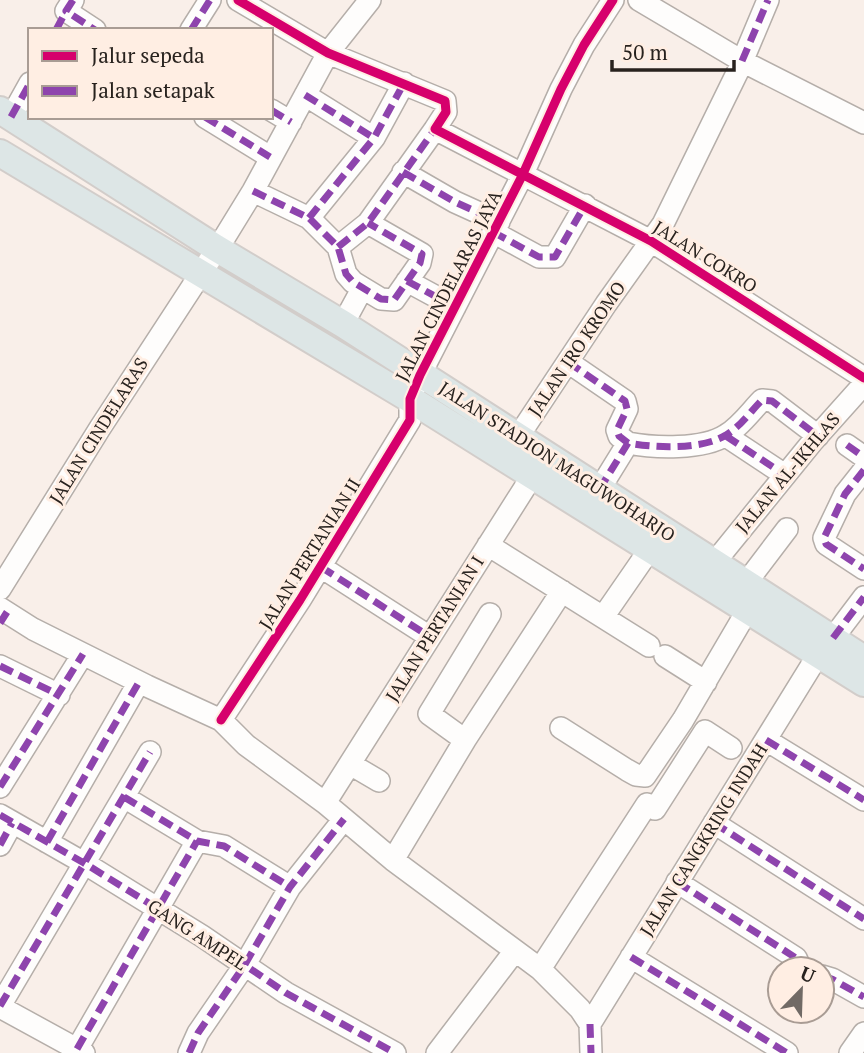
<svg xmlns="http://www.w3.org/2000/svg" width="864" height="1053" font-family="'PT Serif',serif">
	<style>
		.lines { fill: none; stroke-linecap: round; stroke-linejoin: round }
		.minor-casing { stroke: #b5aea9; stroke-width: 24 }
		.major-casing { stroke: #d2cdca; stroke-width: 30 }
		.minor { stroke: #fefdfc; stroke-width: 21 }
		.major { stroke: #dde6e6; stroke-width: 26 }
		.quiet { stroke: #8e44ad; stroke-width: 7; stroke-dasharray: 14 7; stroke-linecap: butt }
		.cycleway-casing { stroke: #ffeee3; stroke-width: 13 }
		.cycleway { stroke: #d6006c; stroke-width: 9 }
		.labels { text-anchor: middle; stroke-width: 6; stroke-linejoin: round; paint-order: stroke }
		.street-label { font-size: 18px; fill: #28221e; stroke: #ffeee3 }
	</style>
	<rect width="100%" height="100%" fill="#f9efe9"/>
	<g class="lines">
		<g class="minor-casing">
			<path id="minor" d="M73,0L66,11L95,30
				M238,0L328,53L445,101L446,112L435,129L651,241L864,378
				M639,0L742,61L864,123
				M191,30L210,0
				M305,95L374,138L404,83
				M271,110L291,122
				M11,117L30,83
				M205,117L270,157
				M403,172L455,202L499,222
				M253,191L309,218L338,247L346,274L353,282L381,299L394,300L420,263L422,254L368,223
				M309,218L374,138
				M493,232L539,257H555L585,205
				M338,247L368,223L435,129
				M407,281L455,307
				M343,324L362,289
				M568,362L625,401L627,409L617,430L619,436L628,443
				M726,436L785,475
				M847,445L864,457
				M510,449L606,304L663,224L739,69L768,0
				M864,470L845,494L824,538L826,544L864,569
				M599,490L628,443C654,448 703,450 726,435C740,427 751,411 762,400L772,401L818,436
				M488,545L649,646
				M714,563L813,441L864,384
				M321,567L430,637
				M746,583L787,529
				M0,589L100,428L226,235L253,191L328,53L370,0
				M0,608L33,629L147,686L221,720L246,745L325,803L393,860L540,969L580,1009L590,1024L591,1053
				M603,617L650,549
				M833,638L864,597
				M665,656L706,682
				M0,666L59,695
				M221,720L300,600L410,420V399L420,375L522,176L561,89L584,45L613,0
				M561,728L627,770L636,775L645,776L683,720L747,611
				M465,740L429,714L490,614
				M766,740L864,800
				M350,764L379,781
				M0,787L83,654
				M124,797L197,841L224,846L290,887
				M325,803L541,462
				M0,815L84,863L202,936L286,993L395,1053
				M714,823L864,919
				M47,842L139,682
				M0,845L12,823
				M393,860L465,740L562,591
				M677,882L796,958L801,969
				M631,957L787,1053
				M540,969L647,804L655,809L705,731L731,748
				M822,976L832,979L864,997
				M0,1006L150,752
				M0,1007L84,1053
				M590,1024L818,655
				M77,1049L197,841
				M189,1053L198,1033L244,966L290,887L344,819
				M437,1053L514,952
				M850,1053L864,1033"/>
		</g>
		<g class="major-casing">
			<path id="major" d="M0,110L216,248L343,324L864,659
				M0,153L410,399L864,683"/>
		</g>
		<use href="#minor" class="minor"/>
		<use href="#major" class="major"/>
		<path class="quiet" d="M73,0L66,11L95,30
			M56,30L66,11
			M191,30L210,0
			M742,61L768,0
			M305,95L374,138L404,83
			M271,110L291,122
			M11,117L30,83
			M205,117L270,157
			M403,172L455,202L499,222
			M253,191L309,218L338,247L346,274L353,282L381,299L394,300L420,263L422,254L368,223
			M309,218L374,138
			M493,232L539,257H555L585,205
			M338,247L368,223L435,129
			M407,281L455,307
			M568,362L625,401L627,409L617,430L619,436L628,443
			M726,436L785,475
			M847,445L864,457
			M864,470L845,494L824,538L826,544L864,569
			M599,490L628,443C654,448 703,450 726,435C740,427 751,411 762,400L772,401L818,436
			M321,567L430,637
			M0,623L7,612
			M833,638L864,597
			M0,666L59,695
			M766,740L864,800
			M0,787L83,654
			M124,797L197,841L224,846L290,887
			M0,815L84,863L202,936L286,993L395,1053
			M714,823L864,919
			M47,842L139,682
			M0,845L12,823
			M677,882L796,958L801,969
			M631,957L787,1053
			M822,976L832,979L864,997
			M0,1006L150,752
			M590,1024L591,1053
			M77,1049L197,841
			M189,1053L198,1033L244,966L290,887L344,819"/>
		<g class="cycleway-casing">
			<path id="cycleway" d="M238,0L328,53L445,101L446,112L435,129L651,241L864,378
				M221,720L300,600L410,420V399L420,375L522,176L561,89L584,45L613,0"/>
		</g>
		<use href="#cycleway" class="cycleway"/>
	</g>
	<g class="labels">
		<g class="street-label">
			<text transform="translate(705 257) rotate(32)" y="6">JALAN COKRO</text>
			<text transform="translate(449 286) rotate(-63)" y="6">JALAN CINDELARAS JAYA</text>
			<text transform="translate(577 349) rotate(-56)" y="6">JALAN IRO KROMO</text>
			<text transform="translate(99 431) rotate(-58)" y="6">JALAN CINDELARAS</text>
			<text transform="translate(557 462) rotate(33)" y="6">JALAN STADION MAGUWOHARJO</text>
			<text transform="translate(788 473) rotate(-50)" y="6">JALAN AL-IKHLAS</text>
			<text transform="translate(310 554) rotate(-58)" y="6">JALAN PERTANIAN II</text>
			<text transform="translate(435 629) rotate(-58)" y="6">JALAN PERTANIAN I</text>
			<text transform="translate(704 840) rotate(-58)" y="6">JALAN CANGKRING INDAH</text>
			<text transform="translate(197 935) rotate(33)" y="6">GANG AMPEL</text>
		</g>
	</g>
	<rect x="28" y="28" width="245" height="91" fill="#ffeee3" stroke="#a99c94" stroke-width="2"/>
	<rect x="42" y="51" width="35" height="10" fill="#d6006c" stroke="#a99c94" stroke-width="2"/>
	<text x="91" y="63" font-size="21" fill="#28221e">Jalur sepeda</text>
	<rect x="42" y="86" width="35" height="10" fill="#8e44ad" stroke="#a99c94" stroke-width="2"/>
	<text x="91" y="98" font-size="21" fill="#28221e">Jalan setapak</text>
	<g transform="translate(801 990) rotate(23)"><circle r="33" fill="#ffeee3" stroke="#a99c94" stroke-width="2"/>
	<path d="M0-5L12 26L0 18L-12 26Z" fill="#716a65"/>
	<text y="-10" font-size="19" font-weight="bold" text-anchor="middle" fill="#28221e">U</text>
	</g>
	<path d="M612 60v10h122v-10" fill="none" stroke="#28221e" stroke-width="3.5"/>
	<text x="622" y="60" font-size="21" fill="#28221e" stroke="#ffeee3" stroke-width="5" paint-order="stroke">50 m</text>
</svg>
